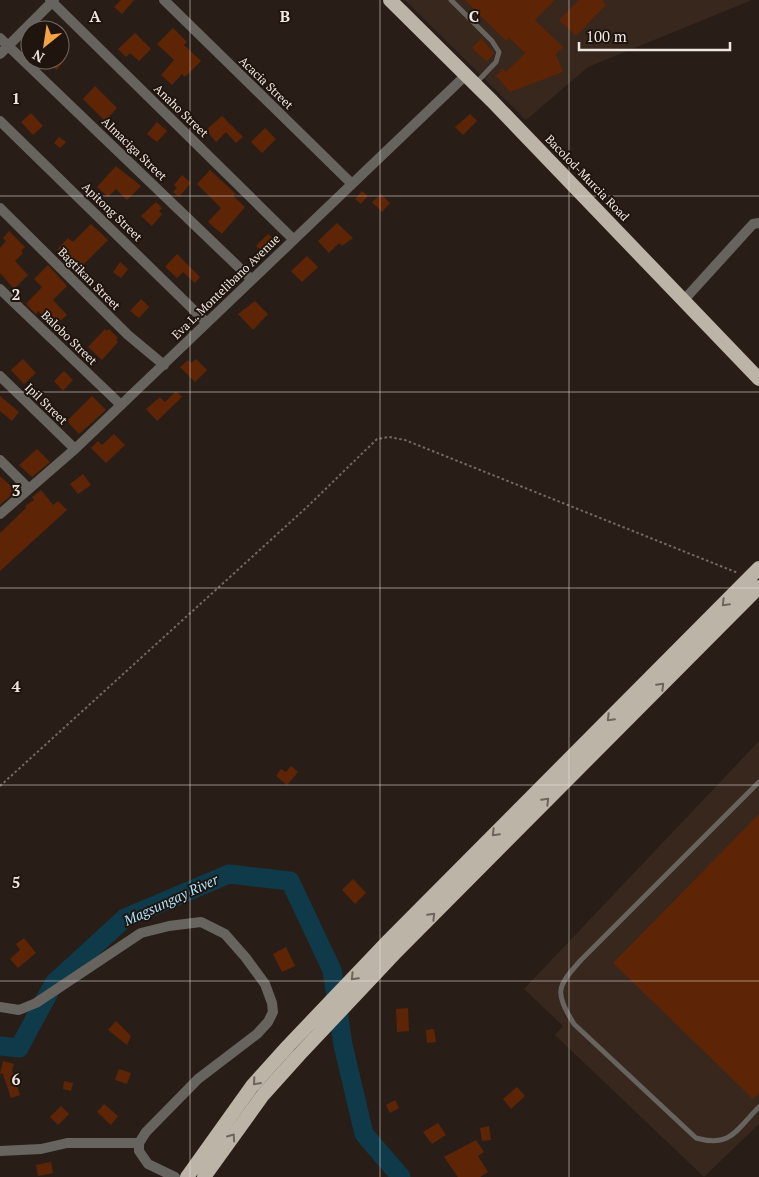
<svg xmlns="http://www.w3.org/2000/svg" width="759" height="1177" font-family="'PT Serif',serif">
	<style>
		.built { fill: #37271c }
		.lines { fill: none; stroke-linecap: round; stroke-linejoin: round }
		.river { stroke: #0e3a4a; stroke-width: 19 }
		.building { fill: #5d2506 }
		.path { stroke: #736a63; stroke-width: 2; stroke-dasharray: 2.5 2.5; stroke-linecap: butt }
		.service { stroke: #67635e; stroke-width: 5 }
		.minor { stroke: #67635e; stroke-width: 10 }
		.trunk { stroke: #bdb4a8; stroke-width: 14 }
		.oneway { stroke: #6e645b }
		.grid { fill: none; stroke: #efe7e2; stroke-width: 1; stroke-opacity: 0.55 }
		.labels { text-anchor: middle; stroke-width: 4; stroke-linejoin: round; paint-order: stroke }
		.street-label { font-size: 12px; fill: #efe7e2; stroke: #1f150e }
		.water-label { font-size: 14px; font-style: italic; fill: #a6e3ff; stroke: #1f150e }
		.grid-label { font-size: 16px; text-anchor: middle; font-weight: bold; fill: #efe7e2; stroke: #1f150e; stroke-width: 4; stroke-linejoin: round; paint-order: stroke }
	</style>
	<rect width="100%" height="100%" fill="#291e17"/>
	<path class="built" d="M405,0H752L588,67L526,120Z
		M759,741V1124L704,1177L555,1035L563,1026L524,989Z"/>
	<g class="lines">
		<path class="river" d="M0,1046L19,1048L54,983L125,918L229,874L290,881L332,970L343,1045L364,1134L401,1177"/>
	</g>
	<path class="building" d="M121,0H134L122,14L114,7Z
		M465,0H555L535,20L563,47L556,54L563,72L510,92L496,76L503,69L506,72L525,53L509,38L506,41Z
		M579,0H602L606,5L576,36L559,20Z
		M173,28L187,42L184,45L201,61L185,77L182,74L172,85L161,75L174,60L157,44Z
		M135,33L151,49L139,61L130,53L126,57L118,49Z
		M481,38L494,53L487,62L472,48Z
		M44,60H65L57,70Z
		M95,86L117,108L105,121L83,99Z
		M31,113L43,126L33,135L21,122Z
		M470,114L477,121L463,135L455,127Z
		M222,116L243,137L236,143L226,132L216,142L206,130Z
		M157,122L167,131L157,142L147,134Z
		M265,128L276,139L262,153L251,142Z
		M59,137L66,142L60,148L54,143Z
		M116,166L141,186L127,200L116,189L108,197L97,187Z
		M210,170L236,194L233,196L245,207L222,234L208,222L221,208L197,184Z
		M182,175L191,183L179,197L173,192L177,188L174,185Z
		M362,191L368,196L361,204L355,199Z
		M381,194L390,203L382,212L372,202Z
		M156,202L162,208L159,211L162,214L152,226L141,216Z
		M337,223L353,238L342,246L339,243L329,253L318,241Z
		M91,224L108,240L79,269L57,250L68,238L73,242Z
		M9,231L25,247L21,251L23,253L15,261L28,275L14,289L0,273V248L6,241L3,238Z
		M268,234L277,242L266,255L256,246Z
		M177,254L200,277L195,283L183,272L177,278L165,267Z
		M307,256L318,267L302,282L291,271Z
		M120,262L128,269L121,278L113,272Z
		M48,265L67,286L53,300L67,315L53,327L38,311L36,314L26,304L42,287L34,279Z
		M141,299L149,307L139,318L130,311Z
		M255,301L268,314L253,330L238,314Z
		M105,329L107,331L109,329L118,338L116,339L118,342L102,360L88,347Z
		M23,359L36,373L24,384L11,370Z
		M196,359L207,370L195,382L180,367L188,360L191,363Z
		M64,371L73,380L63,391L54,381Z
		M176,391L182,397L157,421L146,409L160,397L165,402Z
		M0,396L19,412L12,421L0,411Z
		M92,396L106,410L79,434L67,421Z
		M114,434L125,445L106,463L91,448L98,441L102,445Z
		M37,449L50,462L32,477L19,465Z
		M83,474L91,485L78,494L70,484Z
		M0,476L16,491L0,505Z
		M41,490L53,505L58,501L67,510L0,571V533L26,508L25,506L34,500L32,497Z
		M291,766L298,772L287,785L276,776L281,769L286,772Z
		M759,814V1093L753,1099L613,963Z
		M353,879L366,893L355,904L342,890Z
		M24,938L36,953L18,968L10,959L20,950L16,944Z
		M286,947L295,966L282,972L273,954Z
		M408,1008L409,1031L397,1032L396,1009Z
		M116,1021L131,1036L127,1045L108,1030Z
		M434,1029L436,1042L427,1043L426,1030Z
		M3,1061L14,1064L12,1070L20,1095L11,1098L3,1074L0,1073Z
		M119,1069L131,1073L127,1084L115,1080Z
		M64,1081L73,1083L71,1091L63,1089Z
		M517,1087L525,1096L511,1109L503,1099Z
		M395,1100L399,1108L390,1113L386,1105Z
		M104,1104L118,1116L111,1125L97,1112Z
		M61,1106L69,1114L58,1125L50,1117Z
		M438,1123L446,1135L432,1144L423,1132Z
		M489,1126L491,1140L482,1141L480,1128Z
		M476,1140L484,1152L478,1156L488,1172L480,1177H458L444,1157Z
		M51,1162L53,1173L38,1176L36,1165Z"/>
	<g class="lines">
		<path class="path" d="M0,786L307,507L377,439L389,437L405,440L738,573"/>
		<path class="service" d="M451,0L492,41L499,52L496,62L475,84
			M759,782L581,960C557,987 554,991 574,1024L696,1138C731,1148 736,1130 759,1107"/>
		<path class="minor" d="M50,0L293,239
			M164,0L351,183
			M0,38L251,279
			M0,54L54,0
			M0,121L206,322
			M0,208L128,335L164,365
			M0,289L121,405
			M683,301L753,224L759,223
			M0,376L75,449
			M0,460L28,488
			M0,514L75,449L466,75
			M0,1007L19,1010L36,1003L141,933L169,926L201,922L225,934L246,958L265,984L272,1003L273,1012L268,1022L257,1034L198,1079L146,1132L139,1143V1151L148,1164L175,1177
			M0,1151L41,1149L67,1143H139"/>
		<path class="trunk" d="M390,0L492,101L759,379
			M187,1177L252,1086L288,1046L388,941L759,568
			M204,1177L263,1095L299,1055L397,951L759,587"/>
	</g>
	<defs><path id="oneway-chevron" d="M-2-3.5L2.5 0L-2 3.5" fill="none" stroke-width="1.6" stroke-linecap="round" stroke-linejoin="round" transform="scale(1.25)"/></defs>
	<g class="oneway">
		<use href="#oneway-chevron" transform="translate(725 603) rotate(135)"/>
		<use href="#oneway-chevron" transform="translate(661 686) rotate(-45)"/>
		<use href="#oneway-chevron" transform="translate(610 718) rotate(135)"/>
		<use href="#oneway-chevron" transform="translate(546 801) rotate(-45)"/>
		<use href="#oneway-chevron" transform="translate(495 833) rotate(135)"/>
		<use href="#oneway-chevron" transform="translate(432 916) rotate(-45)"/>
		<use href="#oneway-chevron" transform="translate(354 977) rotate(134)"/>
		<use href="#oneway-chevron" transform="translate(256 1082) rotate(131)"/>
		<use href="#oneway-chevron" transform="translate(232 1137) rotate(-55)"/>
	</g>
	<path class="grid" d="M190,0V1177M380,0V1177M569,0V1177M0,196H759M0,392H759M0,588H759M0,785H759M0,981H759"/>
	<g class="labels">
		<g class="street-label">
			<text transform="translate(266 83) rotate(44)" y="4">Acacia Street</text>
			<text transform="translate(181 111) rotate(44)" y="4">Anaho Street</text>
			<text transform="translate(134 149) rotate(44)" y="4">Almaciga Street</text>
			<text transform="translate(587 178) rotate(46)" y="4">Bacolod-Murcia Road</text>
			<text transform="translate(112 212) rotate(44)" y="4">Apitong Street</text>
			<text transform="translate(89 279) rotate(45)" y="4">Bagtikan Street</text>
			<text transform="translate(226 287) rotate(-44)" y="4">Eva L. Montelibano Avenue</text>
			<text transform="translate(69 338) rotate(44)" y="4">Balobo Street</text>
			<text transform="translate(46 404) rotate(44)" y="4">Ipil Street</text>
		</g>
		<g class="water-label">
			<text transform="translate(171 900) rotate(-25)" y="5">Magsungay River</text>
		</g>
	</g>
	<g class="grid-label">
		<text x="95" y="22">A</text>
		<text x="285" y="22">B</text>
		<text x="474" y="22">C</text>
		<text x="16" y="104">1</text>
		<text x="16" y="300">2</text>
		<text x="16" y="496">3</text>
		<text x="16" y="692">4</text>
		<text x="16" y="888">5</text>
		<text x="16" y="1085">6</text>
	</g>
	<g transform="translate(45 45) rotate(210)"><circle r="24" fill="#1f150e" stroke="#726963"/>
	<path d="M0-4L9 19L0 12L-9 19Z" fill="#f3a443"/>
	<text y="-8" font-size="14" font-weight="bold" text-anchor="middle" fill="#efe7e2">N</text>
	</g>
	<path d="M579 42v8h151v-8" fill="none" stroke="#efe7e2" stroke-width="2.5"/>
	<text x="586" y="42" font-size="15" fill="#efe7e2" stroke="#1f150e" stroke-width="4" paint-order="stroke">100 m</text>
</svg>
